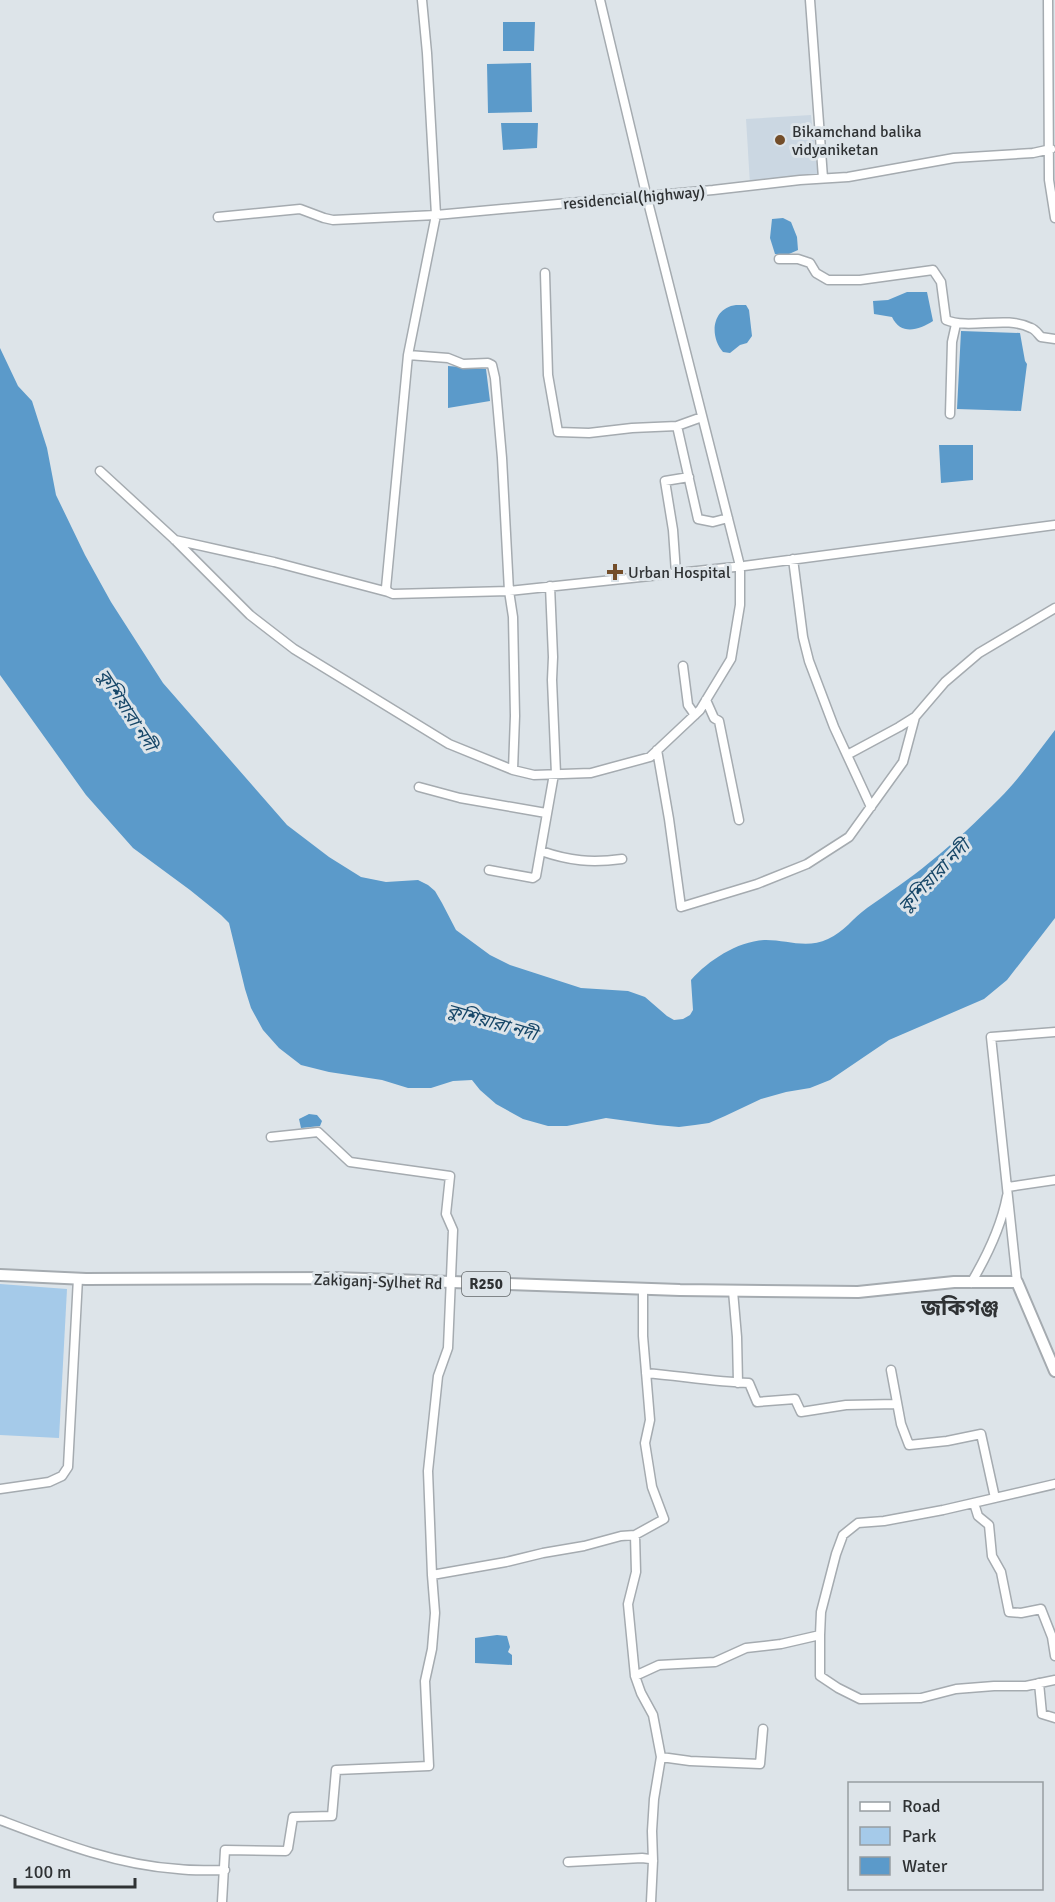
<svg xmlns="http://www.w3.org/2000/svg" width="1055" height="1902" font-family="Signika,'Noto Sans Bengali',sans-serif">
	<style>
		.built { fill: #cbd7e2 }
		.green { fill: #a5cae9 }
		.water { fill: #5b9aca }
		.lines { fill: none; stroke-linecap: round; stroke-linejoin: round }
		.minor-casing { stroke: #a5abb0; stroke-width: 11 }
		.major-casing { stroke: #a5abb0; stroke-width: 14 }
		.minor { stroke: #fff; stroke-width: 8 }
		.major { stroke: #fff; stroke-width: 10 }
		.poi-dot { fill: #734d29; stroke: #dde4e9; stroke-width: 2 }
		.labels { text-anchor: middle; stroke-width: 6; stroke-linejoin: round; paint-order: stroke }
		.shield { fill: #dde4e9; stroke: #63676a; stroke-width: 1.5 }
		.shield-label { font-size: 15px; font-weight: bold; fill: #2f3234 }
		.poi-label { font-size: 16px; fill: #2f3234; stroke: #dde4e9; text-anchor: start }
		.street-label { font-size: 16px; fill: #2f3234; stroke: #dde4e9 }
		.water-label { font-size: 18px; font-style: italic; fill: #174768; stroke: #dde4e9 }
		.district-label { font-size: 22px; font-weight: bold; fill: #2f3234; stroke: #dde4e9 }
	</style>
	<rect width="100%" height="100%" fill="#dde4e9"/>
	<path class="built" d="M811,115L818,177L750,184L746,119Z"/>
	<path class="green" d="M0,1284L67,1289L59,1438L0,1435Z"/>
	<path class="water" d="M503,22H535L534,51H503Z
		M531,63L532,112L488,113L487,64Z
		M501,123H538L537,148L503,150Z
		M783,218L791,222L797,237L798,250L789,254H775L770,238L772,219Z
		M907,292H927L933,321C919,330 901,336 892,317L874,314L873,301L888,300Z
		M736,305H746L749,310L752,336L747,343L740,345L730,353L723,352C709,336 712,308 736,305Z
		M961,331L1020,333L1025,361L1027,364L1021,411L957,409Z
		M0,348L18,386L32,401L47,448L56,495L85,555L111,602L163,683L287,825L329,857L361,877L386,882L418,880L428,885L435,891L442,903L456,930L490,955L510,965L581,988L628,991L645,997L667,1016L674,1020L683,1019L690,1015L693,1010L691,980C709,960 738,941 766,940C787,940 807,949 828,939C844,932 853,918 867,908C888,893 910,879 930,862C954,843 978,820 1000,798C1020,778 1037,753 1055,730V918L1007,980L984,999L889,1040L830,1080L810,1088L786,1092L761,1099L725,1116L709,1123L695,1125L679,1127L657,1125L606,1118L567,1126H548L523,1119L496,1104L480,1090L472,1080L453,1081L431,1088H408L382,1080L329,1072L301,1065L279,1048L263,1030L251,1008L245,989L229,923L221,915L190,890L133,848L86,795L0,675Z
		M448,366L486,369L490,401L448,408Z
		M939,445H973V480L941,483Z
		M309,1114L317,1115L322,1121L320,1126L301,1128L299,1119Z
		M497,1635L507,1636L510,1647L508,1652L512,1655V1665L475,1663V1638Z"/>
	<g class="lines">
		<g class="minor-casing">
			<path id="minor" d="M422,0L427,53L436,215L408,355L386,588L388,592L393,594L509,591L744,566L1055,525
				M810,0L823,178
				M1048,0L1049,180L1055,218
				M218,217L300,209L324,218L333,220L436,215L713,190L800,180L848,177L954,158L1033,153L1051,149
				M779,259H798L810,263L816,273L828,280H860L933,270L941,282L946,320C970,330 1006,315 1031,328C1035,329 1038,334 1041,337L1055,339
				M545,273L548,375L558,432L589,433L632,428L677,426
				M408,355L448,358L463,364L488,363L492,365L495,378L502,458L509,591L513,617L515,716L513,770
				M950,414L952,342L956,324
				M702,417L677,426L698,519L713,522L728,518
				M100,471L174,539L250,615L294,649L449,744L513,770L534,775L591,773L650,757L700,710L731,659L740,605V566L648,202L600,0
				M175,540L274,562L388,592
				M793,559L803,637L809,661L834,727L871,807
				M676,573L673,530L665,481L689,477
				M550,586L553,657L552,680L556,774
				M683,666L688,705L695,715
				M706,700L714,718L719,721L739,820
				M657,750L669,819L681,907L757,884L807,864L849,837L903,762L915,717L945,682L979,653L1055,608
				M847,755L899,727L915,717
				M419,787L460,798L546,813
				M541,851C570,861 591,863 622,859
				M489,870L533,878L536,876L554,774
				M1008,1187L1055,1180
				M1017,1282L991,1037L1055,1032
				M971,1283C987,1256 1001,1228 1007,1196
				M733,1291L737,1337L738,1383
				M891,1370L901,1424L909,1445L947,1441L981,1434L995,1498
				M646,1373C681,1376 715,1382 749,1383L757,1402L795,1399L801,1412L846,1405L897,1404
				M0,1489L49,1482L62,1476L68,1467L78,1278
				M974,1503L978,1516L989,1525L992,1556L1001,1572L1009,1612L1021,1613L1041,1609L1052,1637L1055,1656
				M635,1535L636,1572L628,1604L635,1676L641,1693L653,1715L661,1757L654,1799L652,1831L653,1861L651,1902
				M432,1575L506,1562L543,1553L584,1546L621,1536L635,1535L664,1519L652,1487L645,1443L650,1420L643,1336V1289
				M820,1635L821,1612L836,1554L843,1535L858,1523L884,1521L943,1510L1055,1484
				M635,1676L659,1665L715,1662L746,1648L781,1644L820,1635V1676L838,1688L860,1699L921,1698L956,1689L994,1686H1026L1055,1680
				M1039,1683L1042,1714L1055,1718
				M661,1757L690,1761L760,1764L763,1729
				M0,1820C58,1842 116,1865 178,1869C193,1871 209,1870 225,1870
				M568,1862L642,1858L650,1859L653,1861
				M222,1902L225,1850L286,1851L288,1848L293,1817L332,1816L336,1770L429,1766L425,1681L432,1649L435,1613L432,1575L428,1471L438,1376L448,1348L453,1230L446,1214L450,1176L350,1162L318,1132L271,1137"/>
		</g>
		<g class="major-casing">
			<path id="major" d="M0,1275L86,1279L335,1278L680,1290L858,1292L954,1282H1017L1055,1371"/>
		</g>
		<use href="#minor" class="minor"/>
		<use href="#major" class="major"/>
	</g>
	<g class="poi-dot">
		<circle cx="780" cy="140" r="6"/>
		<path d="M612 563h6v6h6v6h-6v6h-6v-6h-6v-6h6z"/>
	</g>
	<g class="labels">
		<rect class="shield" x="462" y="1272" width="48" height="24" rx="4.5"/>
		<g class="shield-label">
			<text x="486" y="1289">R250</text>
		</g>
		<g class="poi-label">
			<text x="792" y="137">Bikamchand balika<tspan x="792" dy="18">vidyaniketan</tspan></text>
			<text x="628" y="578">Urban Hospital</text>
		</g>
		<g class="street-label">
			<text transform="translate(634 197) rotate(-5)" y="6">residencial(highway)</text>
			<text transform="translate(378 1281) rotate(2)" y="6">Zakiganj-Sylhet Rd</text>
		</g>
		<g class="water-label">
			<text transform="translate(127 710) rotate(57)" y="6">কুশিয়ারা নদী</text>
			<text transform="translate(934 876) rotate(-46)" y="6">কুশিয়ারা নদী</text>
			<text transform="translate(492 1022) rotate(16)" y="6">কুশিয়ারা নদী</text>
		</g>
		<g class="district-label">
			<text x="960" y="1315">জকিগঞ্জ</text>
		</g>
	</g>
	<rect x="848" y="1782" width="195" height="108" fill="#dde4e9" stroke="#979da1" stroke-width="1.5"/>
	<rect x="860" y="1802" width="30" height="9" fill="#ffffff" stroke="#979da1" stroke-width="1.5"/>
	<text x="902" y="1812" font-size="18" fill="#2f3234">Road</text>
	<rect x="860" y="1827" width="30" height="18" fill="#a5cae9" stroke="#979da1" stroke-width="1.5"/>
	<text x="902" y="1842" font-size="18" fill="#2f3234">Park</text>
	<rect x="860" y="1857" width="30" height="18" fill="#5b9aca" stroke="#979da1" stroke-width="1.5"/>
	<text x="902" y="1872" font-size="18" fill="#2f3234">Water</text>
	<path d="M15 1878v9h120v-9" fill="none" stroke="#2f3234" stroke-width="3"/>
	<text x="24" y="1878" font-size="18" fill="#2f3234" stroke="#dde4e9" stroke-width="4.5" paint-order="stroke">100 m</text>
</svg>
